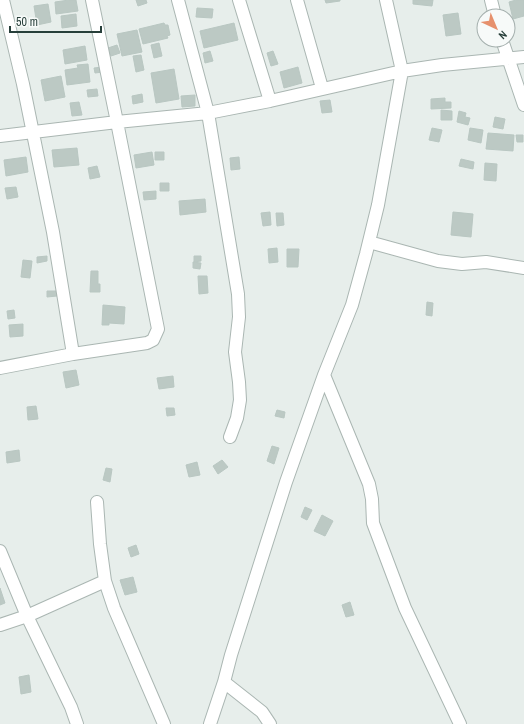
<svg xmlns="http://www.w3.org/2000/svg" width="524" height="724" font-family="'Archivo Narrow',sans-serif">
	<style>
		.building { fill: #bcc9c4; stroke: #b9c7c2 }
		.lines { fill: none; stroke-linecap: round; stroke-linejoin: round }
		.minor-casing { stroke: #aab6b2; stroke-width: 14 }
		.minor { stroke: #fff; stroke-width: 12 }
	</style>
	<rect width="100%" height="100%" fill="#e7eeeb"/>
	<path class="building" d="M69,0H76L78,11L56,14L55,2Z
		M136,0H146L147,3L138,6Z
		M325,0H340V1L326,3Z
		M413,0H433L432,6L413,4Z
		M516,0H524V16L513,19L509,2Z
		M48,4L51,22L37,25L34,6Z
		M197,8L213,9L212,18L196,17Z
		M458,13L461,34L446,36L443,15Z
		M76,14L77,26L62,28L61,16Z
		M164,23L165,25H168L170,35L167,36L168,38L143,44L139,29Z
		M234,23L238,40L204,48L200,31Z
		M137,30L142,52L122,56L117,34Z
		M159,43L162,56L154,58L151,45Z
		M117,45L120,53L111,56L108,48Z
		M85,46L87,60L65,64L63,50Z
		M210,51L213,61L205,63L203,53Z
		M273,51L278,64L271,66L267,53Z
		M141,55L144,70L136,72L133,56Z
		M88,64L90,82L67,85L65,70L78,68L77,65Z
		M102,67L103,72L95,73L94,68Z
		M298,67L302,83L284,88L280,72Z
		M174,69L179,99L156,103L151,73Z
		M61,76L65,97L45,101L41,80Z
		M97,89L98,96L88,97L87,90Z
		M142,94L143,102L133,104L132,96Z
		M195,95V106L182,107L181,96Z
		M445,98V102H451V108L431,109V99Z
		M330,100L332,112L322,113L320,101Z
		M79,102L82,115L72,116L70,103Z
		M441,110L452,111V120H441Z
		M459,111L466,113L465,117L470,118L468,125L457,122Z
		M495,117L505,119L503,129L493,127Z
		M432,128L442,130L439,142L429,140Z
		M470,128L483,130L481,143L468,140Z
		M488,133L514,135L513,151L486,149Z
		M516,135H523V142H517Z
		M77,148L79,165L54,167L52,150Z
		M152,152L154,165L136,168L134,155Z
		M155,152H164V160H155Z
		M26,157L28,172L6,176L4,160Z
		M239,157L240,169L231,170L230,158Z
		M461,159L474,162L473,169L459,166Z
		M485,163L497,164L496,181L484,180Z
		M97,166L100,177L90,179L88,168Z
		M160,183H169V191H160Z
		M16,187L18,197L7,199L5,188Z
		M156,191V199L144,200L143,192Z
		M205,199L206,212L180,215L179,201Z
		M270,212L271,225L263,226L261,213Z
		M453,212L473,214L471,237L451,235Z
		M276,213H283L284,225L277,226Z
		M277,248L278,262L269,263L268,249Z
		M287,249H299L298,267H287Z
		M47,256V261L37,263V257Z
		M194,256H201V261L194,262Z
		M23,260L32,261L30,278L21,277Z
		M193,262L201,263L200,269L193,268Z
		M91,271H98V284H100V292H90Z
		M198,276H207L208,293L199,294Z
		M47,291H56L57,296L47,297Z
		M427,302L433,303L432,316L426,315Z
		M103,305L125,307L124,324L109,323V325H102Z
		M14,310L15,318L8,319L7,311Z
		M23,324V336L10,337L9,325Z
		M76,370L79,385L66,388L63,372Z
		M173,376L174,387L159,389L157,378Z
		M36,406L38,419L28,420L27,407Z
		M166,408H174L175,415L167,416Z
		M277,410L285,412L284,418L275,416Z
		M272,446L279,448L274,464L267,461Z
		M19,450L20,461L7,463L6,452Z
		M222,460L228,467L218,474L213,466Z
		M197,462L200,475L189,477L186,465Z
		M106,468L112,469L110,482L103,480Z
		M305,507L312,510L307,520L301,517Z
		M322,515L333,521L325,536L314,531Z
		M136,545L139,554L131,557L128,548Z
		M133,577L137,592L125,595L120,580Z
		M0,588L5,603L0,605Z
		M350,602L354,615L346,617L342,605Z
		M29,675L31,692L21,694L19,677Z"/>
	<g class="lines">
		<g class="minor-casing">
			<path id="minor" d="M178,0L208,113L238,294L239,317L235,352L239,382L240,400L237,418L230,437
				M239,0L270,101
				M297,0L322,88
				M491,0L495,16
				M502,40L524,105
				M0,136L117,122L208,113L270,101L402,71L442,65L524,57
				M369,242L438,261L462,264L486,262L524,268
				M73,354L147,343L153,340L158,329L117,122L92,0
				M0,368L73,354L53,232L23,84L3,0
				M324,375L369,484L372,499L373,523L405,608L460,724
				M97,502L100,544L105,581L114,608L164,724
				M0,551L27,616L71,707L77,724
				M0,625L27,616L105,581
				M224,682L262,712L270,724
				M210,724L224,682L231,655L286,482L324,375L352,305L366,254L378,205L402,71L386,0"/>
		</g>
		<use href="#minor" class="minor"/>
	</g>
	<g transform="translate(496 28) rotate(136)"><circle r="19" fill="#f7faf9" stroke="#a4afad"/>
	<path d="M0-3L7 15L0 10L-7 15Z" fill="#e6906c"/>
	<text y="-6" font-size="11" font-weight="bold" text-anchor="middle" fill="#273f3a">N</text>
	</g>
	<path d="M10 26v6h91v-6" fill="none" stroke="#273f3a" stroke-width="2"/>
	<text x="16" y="26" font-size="12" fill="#273f3a" stroke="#f7faf9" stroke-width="3" paint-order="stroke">50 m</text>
</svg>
